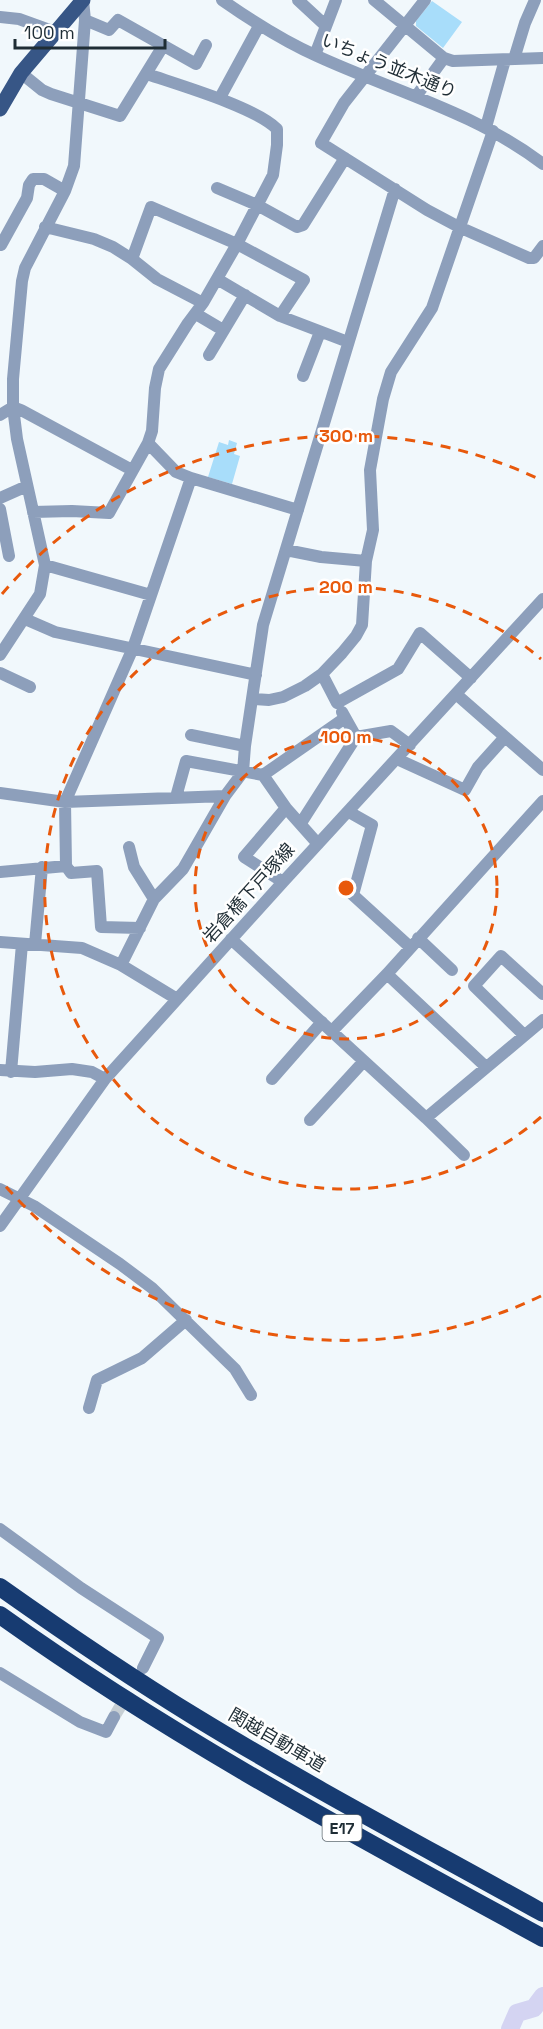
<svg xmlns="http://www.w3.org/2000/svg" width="543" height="2029" font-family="'Space Grotesk','Noto Sans JP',sans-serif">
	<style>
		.green { fill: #a8ddfa }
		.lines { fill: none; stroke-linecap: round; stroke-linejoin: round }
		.river { stroke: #d4d4f2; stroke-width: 18 }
		.minor-tunnel { stroke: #c7cfd4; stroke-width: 12; stroke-dasharray: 12 6; stroke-linecap: butt }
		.minor { stroke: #8d9fbb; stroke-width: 12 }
		.major { stroke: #375686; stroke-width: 15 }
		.highway { stroke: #173b71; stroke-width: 18 }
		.ring { fill: none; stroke: #e8590c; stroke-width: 3; stroke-dasharray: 10 8 }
		.labels { text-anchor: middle; stroke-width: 5; stroke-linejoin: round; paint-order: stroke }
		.shield { fill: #fff; stroke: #626c72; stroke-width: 1.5 }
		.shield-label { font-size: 16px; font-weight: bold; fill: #1f2d35 }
		.street-label { font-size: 18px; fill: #1f2d35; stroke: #fff }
		.centre { fill: #e8590c; stroke: #fff; stroke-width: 3 }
		.ring-label { font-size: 18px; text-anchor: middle; font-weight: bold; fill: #e8590c; stroke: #fff; stroke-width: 5; stroke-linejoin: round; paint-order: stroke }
	</style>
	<rect width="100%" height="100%" fill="#f1f8fc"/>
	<path class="green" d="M432,1L462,22L443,48L416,26V21Z
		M229,440L237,443L234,454L240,456L232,484L208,477L219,442L228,445Z"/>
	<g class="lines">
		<path class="river" d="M510,2029L517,2013L534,2008L543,1996"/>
		<path class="minor-tunnel" d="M114,1717L139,1675"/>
		<path class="minor" d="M222,0C252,21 283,41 317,56C393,91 475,112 543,164
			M298,0L326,26
			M374,0L444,58L453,61L543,58
			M425,0L344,103L321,143L427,210L459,227L529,258H534L543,246
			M0,17L19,19L55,32
			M85,20L109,30L118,20L196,64L206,45
			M315,55L336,0
			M514,59L525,23L535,0
			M21,73L42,90L51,94L120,116L163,46
			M222,94L259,26
			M417,95L444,58
			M486,127L505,60
			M217,188L257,205L297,227L303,225L345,158
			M45,227L94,239L113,247L132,259L157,279L203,303
			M1,245L27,198L29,185L33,179H44L65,191
			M132,259L151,207L237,244L304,280L280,316
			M217,279L280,316L348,342
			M196,314L223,330
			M209,355L245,295
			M303,376L320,332
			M0,415L13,407L21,410L132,470
			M148,443L176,472L191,478L298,510
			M0,498L27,486
			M0,509L9,556
			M33,512L72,511L109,513L148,443L152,431L155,388L159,369L188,323L203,303L237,244L273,175L277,145V129C255,107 179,85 147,74
			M286,550L321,557L366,561
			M45,565L151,595
			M25,619L55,632L256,675
			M0,655L40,594L45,565L17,439L13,407V379L22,281L25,268L65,191L74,166L85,20L83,0
			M0,673L30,687
			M322,674L337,703L398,669L420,633L471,678
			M456,694L543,770
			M253,699L269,700L283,697L305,686L322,674L342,653L356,636L362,625L366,561L373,530L370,470L383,399L391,372L432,308L493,131
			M342,712L356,737L391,731L410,745
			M191,735L245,746
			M397,759L465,790L478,767L505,737
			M0,793L65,802L225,796
			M176,797L186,761L263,775
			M349,812L372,825L353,895L410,947
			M301,823L356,737
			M318,844L286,808L263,775L345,718
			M129,847L134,867L154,899
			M0,872L66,866
			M283,882L244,857L286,808
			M140,928L101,927L97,871L71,873L66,866L65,802L133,648L191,478
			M418,938L452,970
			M231,939L426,1118L464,1155
			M0,942L82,948L121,965L177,999
			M35,944L42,867
			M121,965L154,899L183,869L225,796L243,772L245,746L263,625L395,189
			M387,974L486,1067
			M332,1031L387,974L543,801
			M524,1035L474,986L501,956L543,994
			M0,1070L35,1072L72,1069L92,1072L105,1079
			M11,1072L22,944
			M272,1079L322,1022
			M426,1118L543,1020
			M310,1120L364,1061
			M0,1189L34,1206L120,1264L152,1288L235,1369L251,1395
			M0,1226L105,1079L283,882L543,599
			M89,1408L97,1380L142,1358L186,1320
			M0,1529L81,1588L158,1638L143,1668
			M0,1673L80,1722L106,1732L114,1717"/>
		<path class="major" d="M0,109L21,73L83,0"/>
		<path class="highway" d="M0,1587C65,1633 130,1677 197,1718C310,1787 428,1849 543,1913
			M0,1615C172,1738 358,1837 543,1938"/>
	</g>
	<g class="ring">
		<circle cx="346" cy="888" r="151"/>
		<path d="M541 1117A301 301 0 1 1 541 659"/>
		<path d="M541 1296A452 452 0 0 1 2 1182M2 594A452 452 0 0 1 541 480"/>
	</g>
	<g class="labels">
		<rect class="shield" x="322.5" y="1815" width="39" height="26" rx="4.5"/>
		<g class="shield-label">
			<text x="342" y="1834">E17</text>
		</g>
		<g class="street-label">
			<text transform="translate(389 66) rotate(22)" y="6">いちょう並木通り</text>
			<text transform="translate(249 893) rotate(-48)" y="6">岩倉橋下戸塚線</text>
			<text transform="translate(277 1740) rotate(30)" y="6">関越自動車道</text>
		</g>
	</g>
	<circle cx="346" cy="888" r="9" class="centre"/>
	<g class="ring-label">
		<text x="346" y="442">300 m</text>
		<text x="346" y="593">200 m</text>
		<text x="346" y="743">100 m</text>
	</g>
	<path d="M15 39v9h150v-9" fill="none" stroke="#1f2d35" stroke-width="3"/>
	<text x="24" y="39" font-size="18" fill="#1f2d35" stroke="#ffffff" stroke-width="4.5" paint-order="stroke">100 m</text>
</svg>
